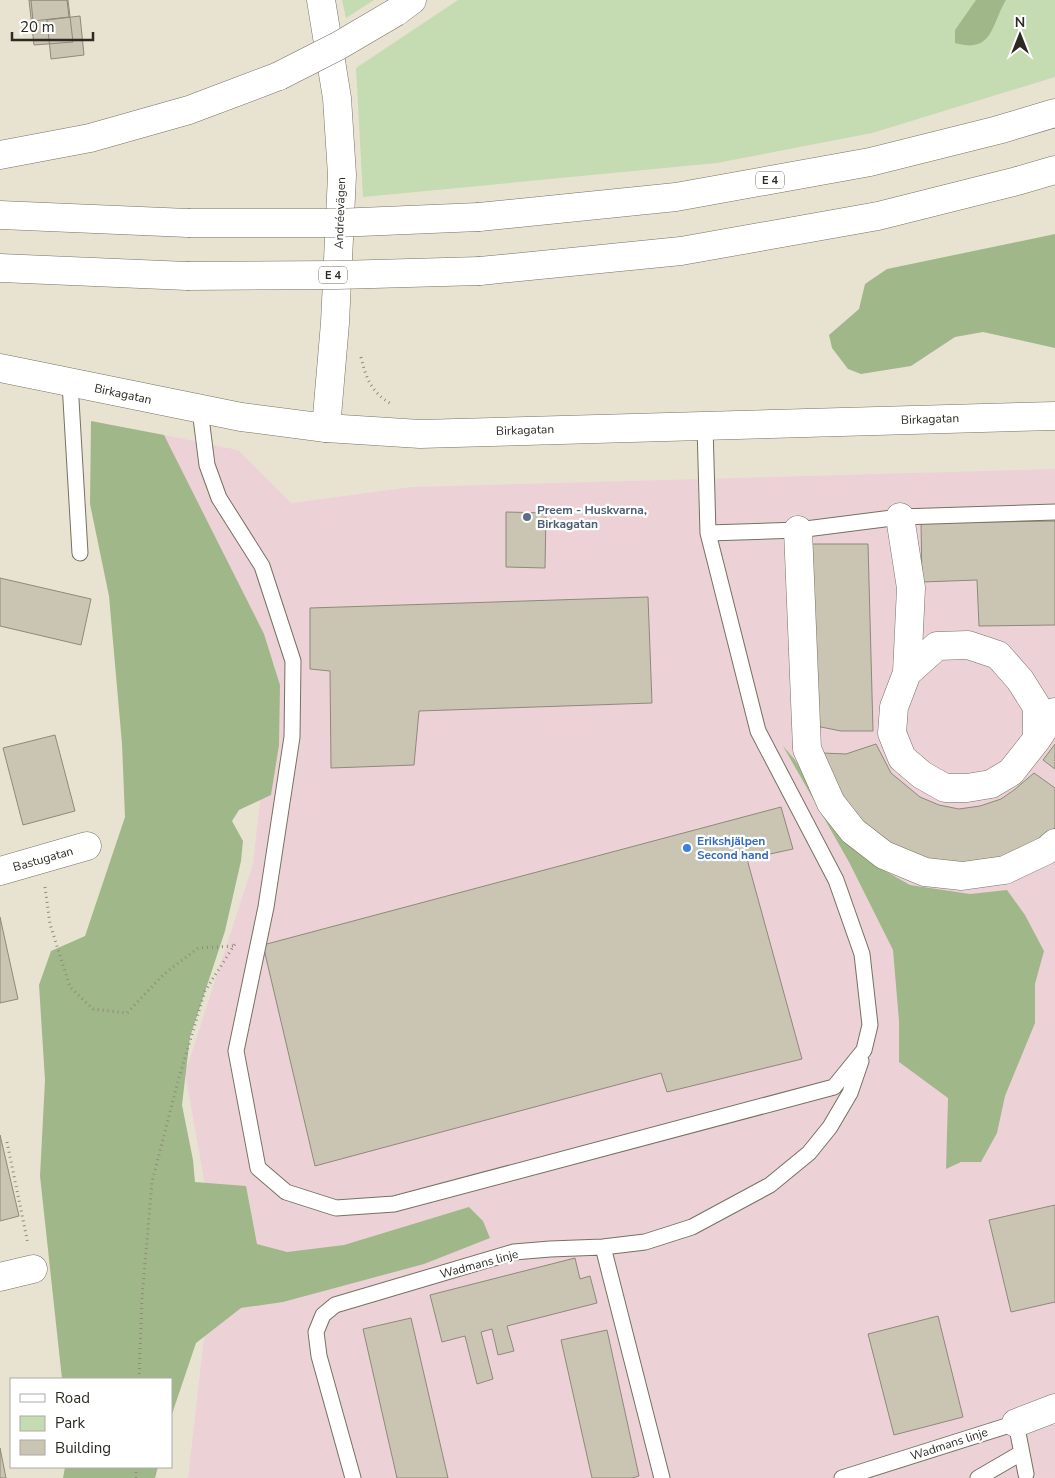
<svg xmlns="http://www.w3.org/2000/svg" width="1055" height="1478" font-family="'Nunito Sans',sans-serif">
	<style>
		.industrial { fill: #ecd2d7 }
		.green { fill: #c5dbb1 }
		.forest { fill: #a0b889 }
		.building { fill: #cac5b3; stroke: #8e8978 }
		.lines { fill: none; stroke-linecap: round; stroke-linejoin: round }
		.service-casing { stroke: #767161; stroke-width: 17 }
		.minor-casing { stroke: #767161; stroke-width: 29 }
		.tertiary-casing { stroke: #767161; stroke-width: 29 }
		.motorway-casing { stroke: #767161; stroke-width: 29 }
		.path { stroke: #8e8b7e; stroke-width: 3; stroke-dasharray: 1 4; stroke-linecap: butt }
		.service { stroke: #fff; stroke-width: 15 }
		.minor { stroke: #fff; stroke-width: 28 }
		.tertiary { stroke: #fff; stroke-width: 28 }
		.motorway { stroke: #fff; stroke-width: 28 }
		.motorway-bridge-casing { stroke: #767161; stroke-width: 29; stroke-linecap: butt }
		.motorway-bridge { stroke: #fff; stroke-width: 28 }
		.service-dot { fill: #5c6f8a; stroke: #fff; stroke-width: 2 }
		.shop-dot { fill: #3f7fe0; stroke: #fff; stroke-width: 2 }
		.labels { text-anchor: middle; stroke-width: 4.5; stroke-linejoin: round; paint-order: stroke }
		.shield { fill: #fff; stroke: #6b6a65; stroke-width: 1 }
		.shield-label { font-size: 11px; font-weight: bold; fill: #2c2a23 }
		.street-label { font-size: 12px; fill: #2c2a23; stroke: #fff }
		.service-label { font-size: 12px; font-weight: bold; fill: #4e5e75; stroke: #fff; text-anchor: start }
		.shop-label { font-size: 12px; font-weight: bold; fill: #366cbe; stroke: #fff; text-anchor: start }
	</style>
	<rect width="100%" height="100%" fill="#e8e3d1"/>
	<path class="industrial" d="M164,435L238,450L291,503L412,487L1055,469V1478H188L215,1241L185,1073L253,864L275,666Z"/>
	<path class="green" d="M342,0H374L346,18Z
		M458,0H1055V77L872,133L717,163L363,197L356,68Z"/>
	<path class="forest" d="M976,0H1006C991,25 993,54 955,43V30Z
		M1055,234V348L983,332L955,337L911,366L861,374L848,369L832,348L829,335L859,309L865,284L887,269Z
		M91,421L164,435L264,634L280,685L279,745L271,795L239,810L232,821L243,841L241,861L225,931L190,1037L182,1105L193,1160L195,1182L246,1186L257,1244L287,1252L344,1245L469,1207L483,1221L490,1238L424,1264L283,1302L241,1308L196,1343L171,1417V1379H62L40,1176L45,1080L39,985L51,951L85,936L125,817L122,744L109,596L90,504Z
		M783,746L795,760L828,815L871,863L910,885L970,894L1007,890L1025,915L1044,951L1035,984V1023L1005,1096L997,1133L981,1162H961L946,1169L948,1098L899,1062V1021L893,950L849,862Z
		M65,1467H158L155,1478H63Z"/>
	<path class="building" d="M29,0H68L73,42L34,45Z
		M31,0H67L69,17L33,21Z
		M80,16L84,55L51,59L47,20Z
		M506,512L546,513L545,568L506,567Z
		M1055,521V625L979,626L977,580L922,582L921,523Z
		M811,544H868L873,731H841L816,726Z
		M0,578L91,599L81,645L0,626Z
		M648,597L652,703L419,711L414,765L331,768L330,671L310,669V608Z
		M55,735L75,811L23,825L3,748Z
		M876,744L891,773L920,797L939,805L959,809L980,806L1001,799L1014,790L1034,773L1055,788V828L1035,843L1011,856L985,862L952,863L926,860L901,851L861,824L842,801L822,753L846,754Z
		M1055,744V769L1043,760Z
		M781,807L793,849L747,859L802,1059L667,1092L661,1073L315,1166L263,945Z
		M0,917L18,999L0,1003Z
		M0,1135L19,1216L0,1221Z
		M1055,1205V1302L1011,1312L989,1220Z
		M575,1258L580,1279L590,1276L597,1303L507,1326L514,1351L498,1355L492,1329L481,1332L493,1379L477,1384L465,1336L442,1342L430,1295Z
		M938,1316L963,1417L894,1435L868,1334Z
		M411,1318L448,1478H397L363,1329Z
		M607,1330L639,1476L632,1478H592L561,1340Z
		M0,1448L6,1478H0Z"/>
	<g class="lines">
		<g class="service-casing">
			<path id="service" d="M70,383L80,553
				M200,410L207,465L219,498L262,566L293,661L292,737L266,907L236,1051L258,1168L286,1192L336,1208L394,1204L834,1087L864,1050L870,1025L862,954L836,880L758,731L708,533L705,426
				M708,533L798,530L900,517L1055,512
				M603,1247L662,1478
				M353,1478L319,1356L316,1332L323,1315L335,1305L514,1252L550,1249L603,1247L645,1242L692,1227L770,1185L809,1153L830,1127L850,1093L861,1061
				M842,1478L1016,1423L1026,1474
				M978,1478L1021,1453"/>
		</g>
		<g class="minor-casing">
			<path id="minor" d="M321,0L337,98L342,175L335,323L326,428
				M900,517L911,588L907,673L894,707L892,733L902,758L922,775L945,788H967L991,784L1011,772L1037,739L1055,712
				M798,530L807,749L831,803L853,831L884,855L925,872L962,876L1005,870L1047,850L1055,843
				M907,673L937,646L968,645L998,655L1020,680L1037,707V739
				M0,871L87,846
				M0,1277L33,1269
				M1016,1423L1055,1408"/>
		</g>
		<g class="tertiary-casing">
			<path id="tertiary" d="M0,368L241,417L326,428L420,434L1055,416"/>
		</g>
		<g class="motorway-casing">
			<path id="motorway" d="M396,12L412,0
				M0,155L90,138L189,110L279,76
				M0,215L188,223
				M479,217L676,197L870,162L998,130L1055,113
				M0,268L187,276
				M480,271L681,251L878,216L1017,181L1055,170"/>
		</g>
		<path class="path" d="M361,357C366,378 371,392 391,404
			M45,887L50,924L70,987L93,1009L127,1013L164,974L198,948L234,946
			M7,1142L28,1244
			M139,1379L142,1298L152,1182L178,1081L205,991L235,944
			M136,1478V1467"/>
		<use href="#service" class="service"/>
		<use href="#minor" class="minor"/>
		<use href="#tertiary" class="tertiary"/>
		<use href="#motorway" class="motorway"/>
		<g class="motorway-bridge-casing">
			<path id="motorway-bridge" d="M279,76L338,46L396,12
				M188,223H336L479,217
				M187,276L338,275L480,271"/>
		</g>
		<use href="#motorway-bridge" class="motorway-bridge"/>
	</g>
	<circle class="service-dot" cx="527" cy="517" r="5"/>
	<circle class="shop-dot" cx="687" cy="848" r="5"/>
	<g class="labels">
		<g class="shield">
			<rect x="756" y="171.5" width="28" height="17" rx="4"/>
			<rect x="319" y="266.5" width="28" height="17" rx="4"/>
		</g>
		<g class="shield-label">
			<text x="770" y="184">E 4</text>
			<text x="333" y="279">E 4</text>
		</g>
		<g class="street-label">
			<text transform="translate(340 213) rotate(-88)" y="4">Andréevägen</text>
			<text transform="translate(123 394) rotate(12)" y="4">Birkagatan</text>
			<text transform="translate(930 419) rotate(-2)" y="4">Birkagatan</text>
			<text transform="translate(525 430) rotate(-2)" y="4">Birkagatan</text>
			<text transform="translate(43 859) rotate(-16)" y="4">Bastugatan</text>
			<text transform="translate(479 1264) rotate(-15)" y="4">Wadmans linje</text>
			<text transform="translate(949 1444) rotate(-18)" y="4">Wadmans linje</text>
		</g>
		<g class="service-label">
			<text x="537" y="514">Preem - Huskvarna,<tspan x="537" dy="14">Birkagatan</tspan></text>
		</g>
		<g class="shop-label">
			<text x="697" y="845">Erikshjälpen<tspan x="697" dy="14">Second hand</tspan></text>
		</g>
	</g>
	<rect x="10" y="1378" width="162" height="90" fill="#ffffff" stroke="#abaaa7"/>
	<rect x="20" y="1394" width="25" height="8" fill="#ffffff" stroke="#abaaa7"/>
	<text x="55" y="1403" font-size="15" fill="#2c2a23">Road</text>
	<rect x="20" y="1416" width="25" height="15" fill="#c5dbb1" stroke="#abaaa7"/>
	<text x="55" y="1428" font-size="15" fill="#2c2a23">Park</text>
	<rect x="20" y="1440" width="25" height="15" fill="#cac5b3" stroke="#abaaa7"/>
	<text x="55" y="1453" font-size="15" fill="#2c2a23">Building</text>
	<g transform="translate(1020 35)" stroke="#ffffff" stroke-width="4" paint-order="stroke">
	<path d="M0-4L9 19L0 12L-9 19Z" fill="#2c2a23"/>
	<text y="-8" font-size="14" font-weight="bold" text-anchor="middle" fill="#2c2a23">N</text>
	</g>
	<path d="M12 32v8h81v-8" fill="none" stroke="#2c2a23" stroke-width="2.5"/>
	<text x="20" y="32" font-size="15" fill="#2c2a23" stroke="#ffffff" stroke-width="4" paint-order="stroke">20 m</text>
</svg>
